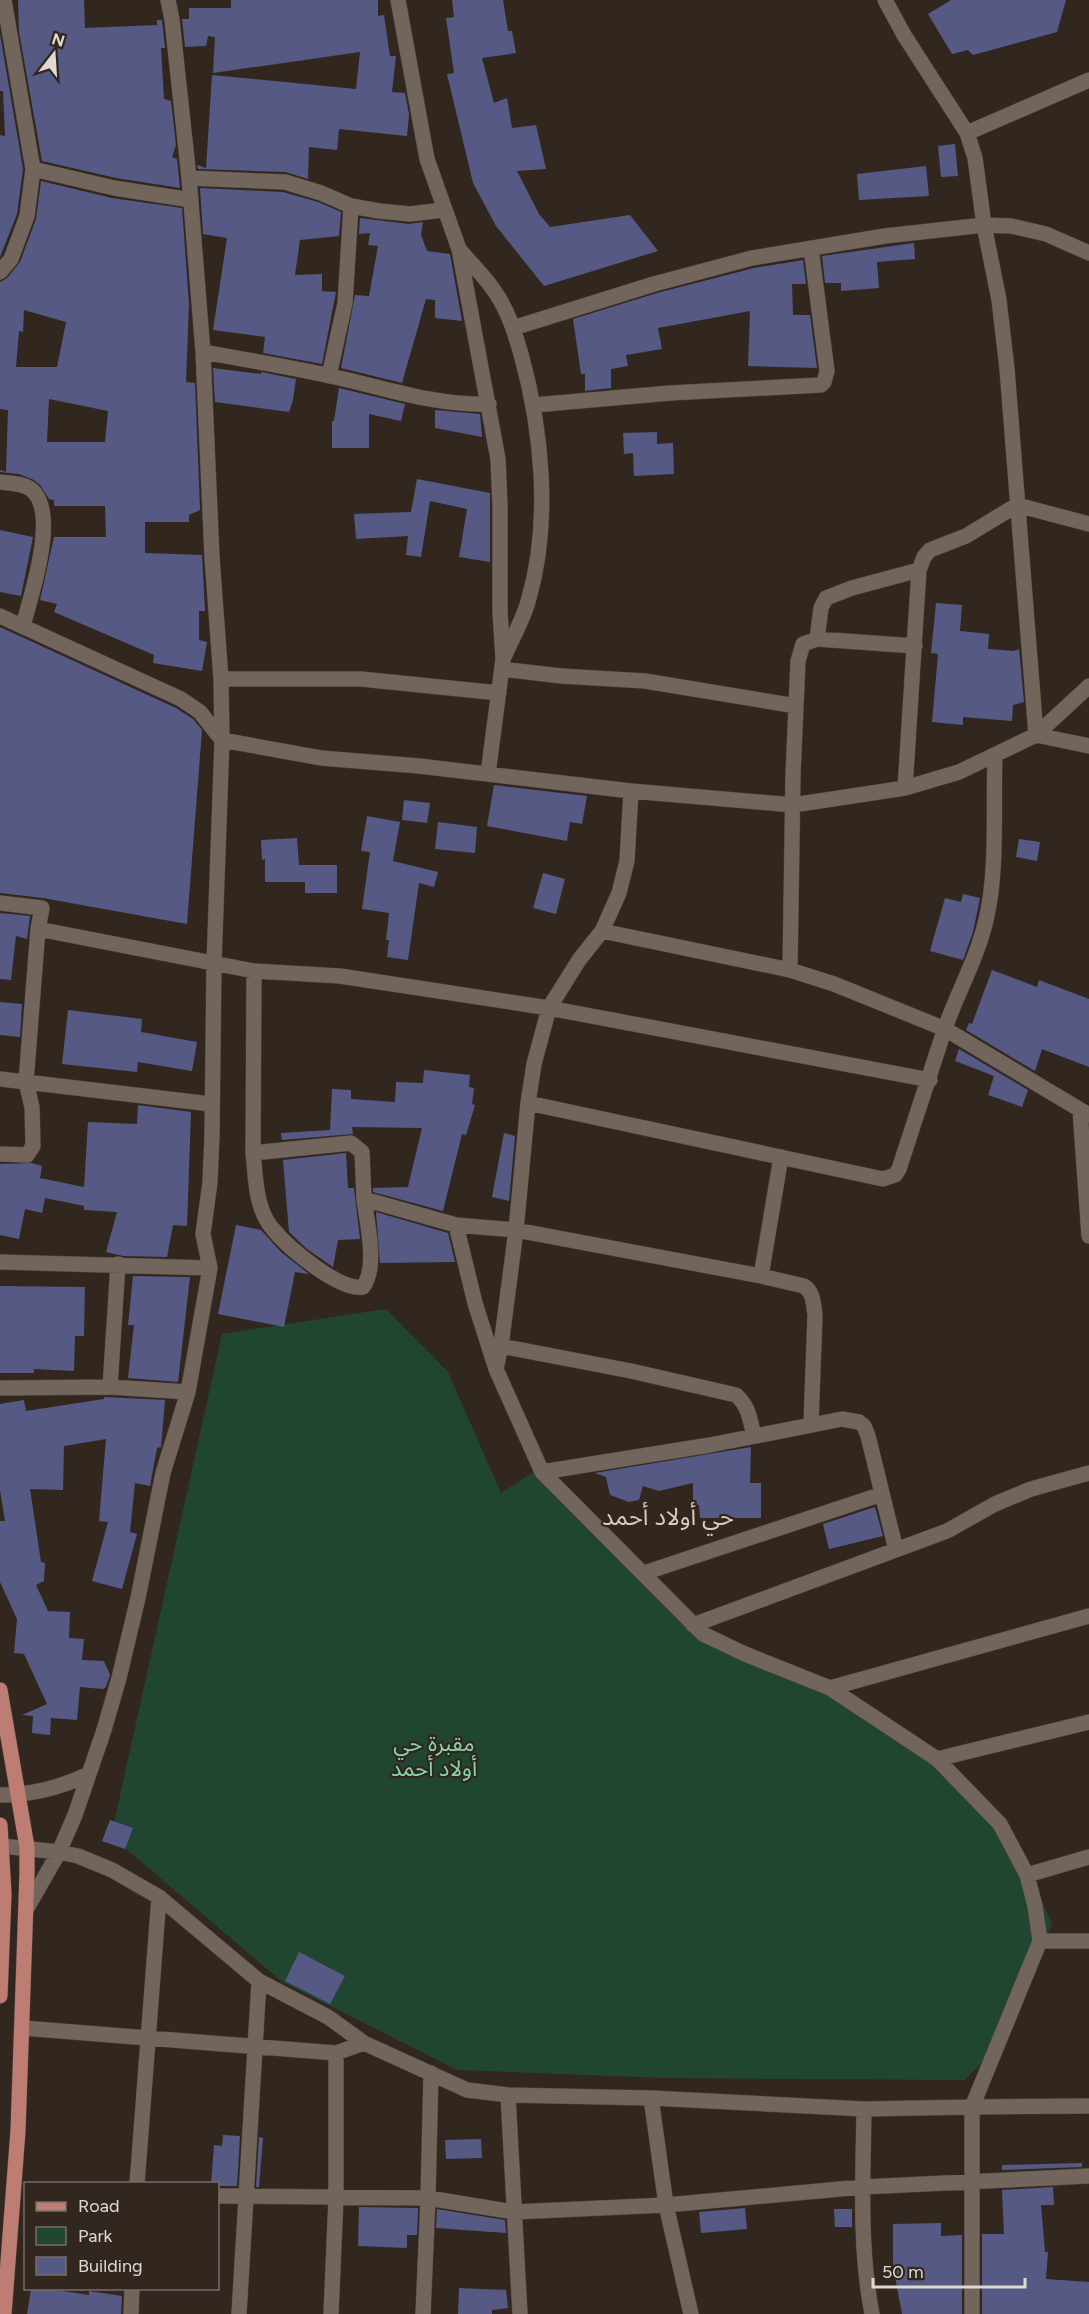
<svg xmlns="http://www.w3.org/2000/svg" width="1089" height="2314" font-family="Figtree,'Noto Sans Arabic',sans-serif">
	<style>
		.green { fill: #204531 }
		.building { fill: #565984; fill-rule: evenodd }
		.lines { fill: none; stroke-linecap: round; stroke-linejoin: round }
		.minor-casing { stroke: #4d443e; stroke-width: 16 }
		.primary-casing { stroke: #4d443e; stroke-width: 16 }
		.minor { stroke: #71655c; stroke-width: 15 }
		.primary { stroke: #be7d72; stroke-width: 15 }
		.labels { text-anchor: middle; stroke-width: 4.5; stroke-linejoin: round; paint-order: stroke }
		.park-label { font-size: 22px; fill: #88d5a9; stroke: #32271f }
		.neighbourhood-label { font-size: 24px; fill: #d9cbc1; stroke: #32271f }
	</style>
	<rect width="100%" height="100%" fill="#32271f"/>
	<path class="green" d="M386,1309L448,1372L501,1493L534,1472L701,1640L828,1691L942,1759L1012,1830L1052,1924L991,2053L965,2080L663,2078L457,2070L281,1981L111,1836L222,1334Z"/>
	<path class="building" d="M18,0H84L85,28L157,25V20H162L165,48H161L164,99L171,101L176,145L172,157L177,159L180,188L116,178L42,161L19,32Z
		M231,0H378V16L384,15L390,56H396L392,92L405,93L409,114L407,136L339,129L337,150L309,147L308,179L285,172L198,169L197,165L206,168L212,75L356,89L360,52L213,73L215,37L208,36L206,46L185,47L182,19H189V8H231Z
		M452,0H503L508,31H512L516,53L482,58L494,103L507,98L512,128L536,125L546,169L517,171L539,214L550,227L630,215L658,251L544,286L496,226L473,183L447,74L454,73L446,18L454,17Z
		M951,0H1066L1057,32L973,55L968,50L952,54L928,14Z
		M0,34L23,169L17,214L0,257V135L5,136L3,91H0Z
		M955,144L958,176L941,177L938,146Z
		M926,166L929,196L859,200L857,174Z
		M41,181L112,198L182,208L189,304L186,382L195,383L200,510L189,515V522H145V553L202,555L205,611H199V640L207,642L202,671L153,663L154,655L54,612L57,604L40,600L54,537H106L105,506H54V500L49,499L40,485L34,480L19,474L0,472V470L6,472L8,410L0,409V282L7,278L20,262L36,219ZM24,310L66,322L57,367H16L19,331L23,332ZM49,399L108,411L105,442H47Z
		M200,188L283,192L318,202L341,212L339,236L300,240L295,275L322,274V291L336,292L322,364L263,353L265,337L213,330L227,238L203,234Z
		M360,218L409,224L423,222L421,235L427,251L450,254L462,321L435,318V300L426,299L402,383L341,368L355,295L369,296L378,246L368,245L370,233L359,234Z
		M914,243L915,259L877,262L879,288L841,291V283H825L822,256Z
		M803,260L806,284H792L793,315H810L817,368L748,366L750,311L658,328L662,349L626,355L628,366L611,369V388L585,391V374H581L573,319L657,293L754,268Z
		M213,368L261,374V372L296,379L293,400L289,412L215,402Z
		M339,388L405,404L401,421L369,414V448H332V421H334Z
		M435,410L480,414L482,437L435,428Z
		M657,432V444L673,443L674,474L634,476L633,453L624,454L623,433Z
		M417,479L490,493V562L459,557L467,509L430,501L421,557L406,555L408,536L356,539L354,514L411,512Z
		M0,530L33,537L21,596L0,592Z
		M936,603L962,605L960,631L989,634L988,649L1013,651L1019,649L1024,702L1013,705L1012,721L963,717V725L932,722L938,654L931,653Z
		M0,627L176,708L193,719L202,730L187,924L43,898L0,893Z
		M494,785L587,796L582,824L570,822L567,841L487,826Z
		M404,800L430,803L427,823L402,820Z
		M367,816L400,822L393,861L438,872L434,887L419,883L408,960L387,957L389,940H386L389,913L362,909L370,852L361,851Z
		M438,822L477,827L475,853L435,849Z
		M297,838L299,865H337V893H305V882H265V859L262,860L261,840Z
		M1019,839L1040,842L1037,861L1016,857Z
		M543,873L565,879L556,914L533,908Z
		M963,894L980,898L973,932L963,960L930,951L945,898L961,902Z
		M0,913L30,916L27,939L16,936L11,980L0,979Z
		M992,970L1037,987L1039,980L1089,999V1067L1042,1049L1035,1071L966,1030L969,1023L972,1024Z
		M0,1002L22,1004L20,1037L0,1035Z
		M68,1010L142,1019L141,1032L197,1042L192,1071L138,1062L137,1072L62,1064Z
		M959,1049L1028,1090L1022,1107L988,1095L994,1076L955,1061Z
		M424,1070L470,1075L469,1087L474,1088L472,1104L475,1105L466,1135L462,1134L443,1211L373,1192V1188L408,1187L422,1128L352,1127L353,1134L282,1140L281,1133L330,1130L332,1089L351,1090V1099L395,1102L396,1082L423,1083Z
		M138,1105L191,1112L187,1226L173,1225L167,1257L123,1256L106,1252L117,1212L84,1210V1206L45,1198L42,1213L25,1209L19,1239L0,1235V1164L32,1163L42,1166L40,1178L84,1187L88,1122L137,1124Z
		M504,1133L515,1136L509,1201L492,1197Z
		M346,1153L348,1188H354L360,1239L338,1240L333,1267L307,1249L289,1232L283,1160Z
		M376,1212L448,1233L455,1262L380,1263Z
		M236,1225L261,1230L282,1253L309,1274L295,1272L284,1327L218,1314Z
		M133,1276L190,1277L178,1382L128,1378L134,1325H128Z
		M0,1286L85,1287L84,1336H75L74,1371L34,1369V1373H0Z
		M104,1397L165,1400L161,1447L157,1448L150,1486L135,1483L130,1532L137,1534L122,1589L92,1581L108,1522L99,1521L106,1439L64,1446L63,1490L30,1489L41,1562L45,1563L44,1581L36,1585L48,1611L70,1612L69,1638L84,1639L82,1660L104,1661L110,1675L106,1687L103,1689L80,1687L77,1720L51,1718L50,1735L32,1733L33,1716L22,1715L47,1704L24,1654L14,1653L17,1619L0,1582V1521H5L0,1490V1404L24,1400L26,1411L104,1399Z
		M751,1447L750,1483H761V1518H700L699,1505H693V1483L659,1491L643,1486L639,1500L629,1502L610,1495L606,1477L595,1473Z
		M875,1507L883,1536L829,1549L823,1524Z
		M110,1820L133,1828L125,1849L102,1841Z
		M299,1952L345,1976L330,2004L285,1981Z
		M223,2135L240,2136L237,2186H218V2184H211L214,2145L222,2146Z
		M259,2137L263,2138L259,2187H256Z
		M481,2139L482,2158L446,2159L445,2140Z
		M1082,2163V2167L1002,2170V2165Z
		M1053,2187L1054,2205H1041L1045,2252H1048L1046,2279L1089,2282V2314H982V2234H1004L1002,2190Z
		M359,2207L418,2208L417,2235H407V2248L358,2246Z
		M745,2208L747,2229L701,2233L699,2212Z
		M437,2209L505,2220L506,2233L436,2228Z
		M834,2209H852V2227H835Z
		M941,2223V2236L962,2235V2314H902L893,2266V2224Z
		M459,2288L506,2290L508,2308L492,2310V2314H458Z
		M31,2289H49L89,2295V2291L122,2296L121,2314H27Z"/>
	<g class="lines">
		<g class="minor-casing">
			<path id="minor" d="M398,0L427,159L459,249L498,459L500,505V612L503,659L488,774
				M885,0L904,35L967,133L975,158L984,225L999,300L1007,369L1036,735L1089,746
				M967,133L1089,80
				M33,169L114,188L191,200
				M189,178L285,182L321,193L351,206L379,211L410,214L443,210
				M459,249C471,264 487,278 497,295C509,313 515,334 521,354C542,430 551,521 529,598C524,619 512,638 504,657
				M0,272L11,259L27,216L33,169L4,0
				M513,328L654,284L752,258L885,236L984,225L1011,226L1046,234L1089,253
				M203,352C247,360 291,367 335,377C385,388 437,406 489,404
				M329,376L345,303L351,206
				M534,405L670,393L821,385L824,382L827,371L811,248
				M0,482C10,483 24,483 32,490C59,514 31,595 23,626
				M0,616L181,699L200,712L222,740L321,758L419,766L631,791L793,805L905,788L959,772L1036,735L1089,686
				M817,639L821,608L826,598L852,588L919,570
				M502,669L561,676L645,681L796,706
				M221,679H361L499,693
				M905,788L919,570L924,557L930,550L966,536L1017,505L1089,524
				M0,903L42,908L38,929L254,971L340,976L549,1008L930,1080
				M602,931L790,970L834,984L945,1029L1089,1115
				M790,970L793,774L798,661L803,644L817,639L915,646
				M0,1079L211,1104
				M528,1103L883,1179L895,1175L899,1169C914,1123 929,1077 944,1031C957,993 977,959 986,920C998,870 993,808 995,756
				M1080,1110L1089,1236
				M253,1153C255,1169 255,1188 260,1204C262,1211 267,1222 272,1228C287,1247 339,1291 363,1287C378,1267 367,1223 364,1199
				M0,1154L27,1155L33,1146L32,1107L26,1082L38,929
				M456,1225L516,1230L761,1276L804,1286C814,1293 813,1303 815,1315L811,1424
				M0,1262L210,1268
				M761,1276L781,1157
				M501,1346L631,1371L736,1395C749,1406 750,1420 754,1436
				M496,1369L501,1346L516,1230L528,1103L534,1064L549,1008L579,960L602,931L619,893L627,861L631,791
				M110,1387L118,1264
				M0,1388L110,1387L188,1392
				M542,1472L710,1445L842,1419L859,1422L864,1426L868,1436L896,1550
				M644,1573L882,1494
				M693,1625L947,1531L995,1504L1031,1489L1089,1473
				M830,1688L1089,1616
				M937,1759L1089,1722
				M0,1795C33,1795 60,1788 89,1774
				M2,1846L59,1852L78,1856L112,1870L159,1897L259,1981L328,2017L364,2043L467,2090L508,2095L651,2098L864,2109L972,2107L1040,1941L1035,1906L1027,1875L1000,1824L937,1759L830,1688L745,1654L703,1634L542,1472L496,1369L475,1303L456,1225L364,1199L362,1152L351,1143L253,1153L254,971
				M1027,1875L1089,1857
				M27,1908L59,1852L75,1815L104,1730L119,1678L138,1598L163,1473L188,1392L210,1268L203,1234L210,1182L212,1136L214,963L222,740L221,679L212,557L203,352L189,178L172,20L168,0
				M1040,1941H1089
				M23,2028L336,2053L364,2043
				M508,2095L520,2314
				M651,2098L666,2205L691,2314
				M864,2109C863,2177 859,2247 872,2314
				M137,2184L159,1897
				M218,2196L428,2198L514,2212L666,2205L862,2187L1089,2176
				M131,2314L132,2288
				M239,2314L259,1981
				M331,2314L336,2198V2053
				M423,2314L428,2198L431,2073
				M972,2314V2107L1089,2106"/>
		</g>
		<g class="primary-casing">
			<path id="primary" d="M0,1690L27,1847V1873L18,2131L4,2314
				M0,1825L4,1894L0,1996"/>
		</g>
		<use href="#minor" class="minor"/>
		<use href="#primary" class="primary"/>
	</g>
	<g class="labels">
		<g class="park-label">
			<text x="434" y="1751">مقبرة حي<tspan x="434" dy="25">أولاد أحمد</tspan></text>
		</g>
		<g class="neighbourhood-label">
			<text x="668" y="1525">حي أولاد أحمد</text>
		</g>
	</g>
	<rect x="24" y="2182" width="195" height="108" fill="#32271f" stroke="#786e67" stroke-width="1.5"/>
	<rect x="36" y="2202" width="30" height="9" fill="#be7d72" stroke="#786e67" stroke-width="1.5"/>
	<text x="78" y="2212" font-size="18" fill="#e0d8d3">Road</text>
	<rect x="36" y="2227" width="30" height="18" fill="#204531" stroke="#786e67" stroke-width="1.5"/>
	<text x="78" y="2242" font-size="18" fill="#e0d8d3">Park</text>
	<rect x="36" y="2257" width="30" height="18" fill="#565984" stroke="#786e67" stroke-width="1.5"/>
	<text x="78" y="2272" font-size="18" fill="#e0d8d3">Building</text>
	<g transform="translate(54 54) rotate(17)" stroke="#32271f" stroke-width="4.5" paint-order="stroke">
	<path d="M0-4.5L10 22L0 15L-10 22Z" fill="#e0d8d3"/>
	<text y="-9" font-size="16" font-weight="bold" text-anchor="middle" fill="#e0d8d3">N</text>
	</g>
	<path d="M873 2278v9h152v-9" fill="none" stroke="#e0d8d3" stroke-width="3"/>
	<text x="882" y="2278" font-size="18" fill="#e0d8d3" stroke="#32271f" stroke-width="4.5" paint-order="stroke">50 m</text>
</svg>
